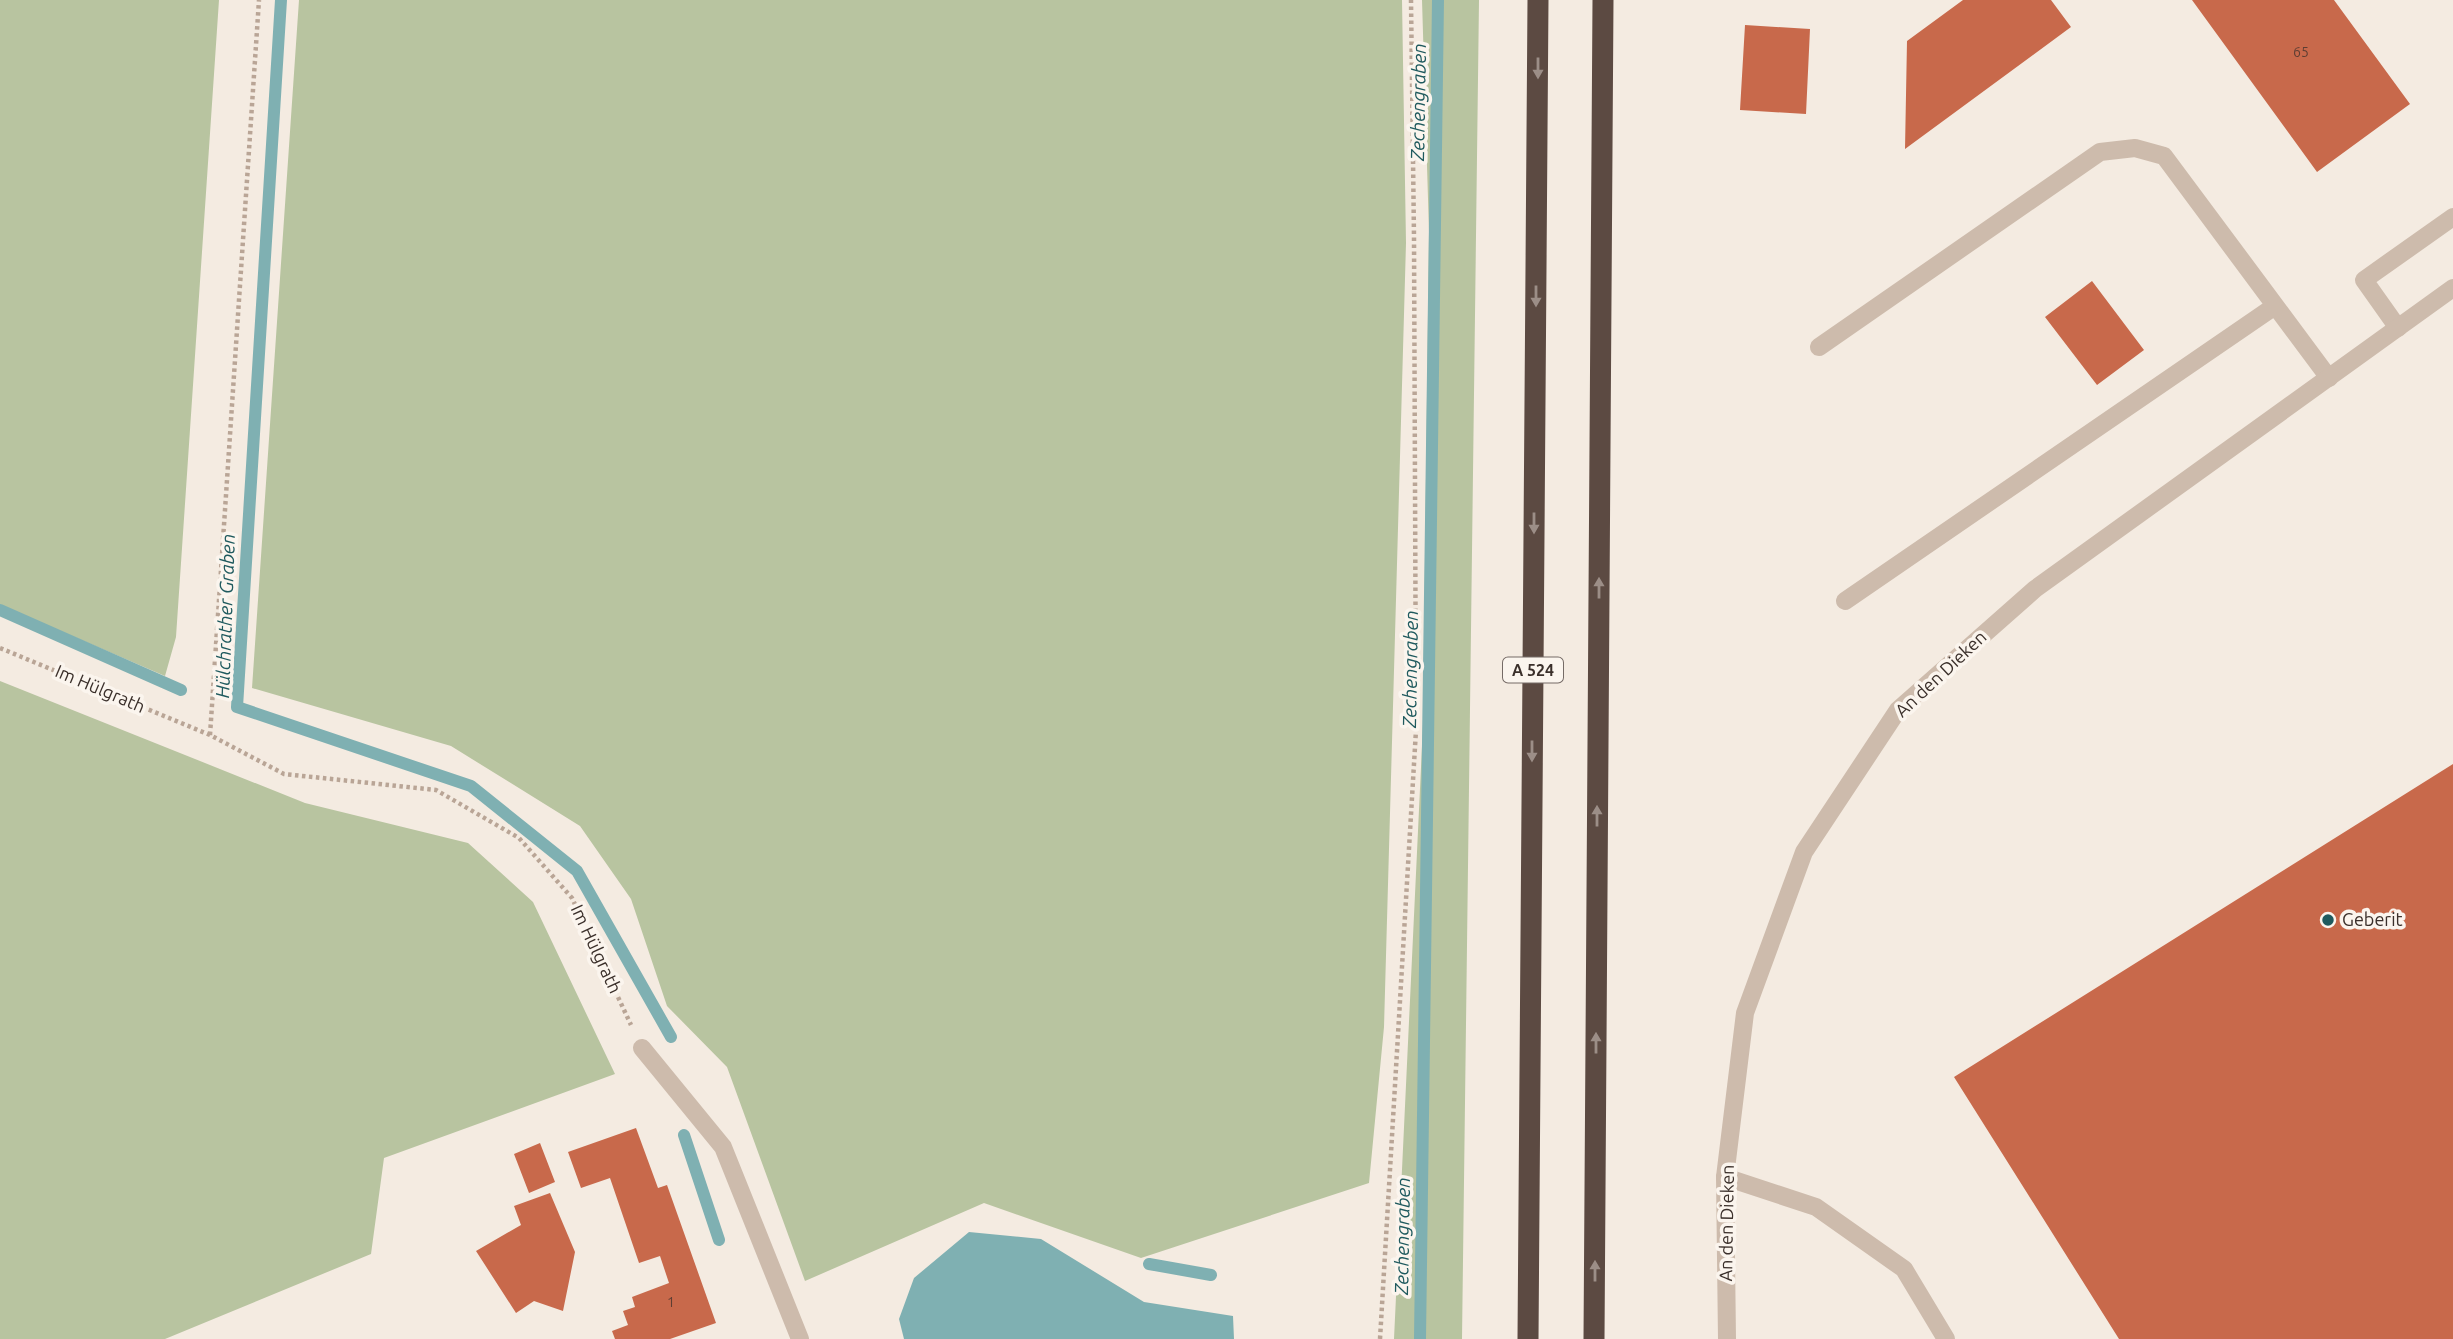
<svg xmlns="http://www.w3.org/2000/svg" width="2453" height="1339" font-family="Ubuntu,sans-serif">
	<style>
		.green { fill: #b8c4a0 }
		.water { fill: #7fb0b2 }
		.lines { fill: none; stroke-linecap: round; stroke-linejoin: round }
		.stream { stroke: #7fb0b2; stroke-width: 12 }
		.building { fill: #c8694b }
		.path { stroke: #b9a596; stroke-width: 4.5; stroke-dasharray: 3.5 3.5; stroke-linecap: butt }
		.lane { stroke: #cdbbac; stroke-width: 18 }
		.street { stroke: #cdbbac; stroke-width: 18 }
		.highway { stroke: #5c4a42; stroke-width: 21 }
		.oneway { fill: #9c8e87 }
		.poi-dot { fill: #1f5a5e; stroke: #fbf5ee; stroke-width: 2.5 }
		.labels { text-anchor: middle; stroke-width: 7; stroke-linejoin: round; paint-order: stroke }
		.number-label { font-size: 14px; fill: #5e3e33 }
		.shield { fill: #fbf5ee; stroke: #756b66; stroke-width: 2 }
		.shield-label { font-size: 16px; font-weight: bold; fill: #3b302b }
		.street-label { font-size: 18px; fill: #3b302b; stroke: #fbf5ee }
		.poi-label { font-size: 18px; fill: #3b302b; stroke: #fbf5ee; text-anchor: start }
		.water-label { font-size: 19px; font-style: italic; fill: #1f5a5e; stroke: #fbf5ee }
	</style>
	<rect width="100%" height="100%" fill="#f4ebe1"/>
	<path class="green" d="M0,0H219L176,637L165,676L0,605Z
		M299,0H1402L1406,243L1384,1027L1369,1183L1141,1258L984,1203L805,1281L727,1067L667,1006L631,899L580,826L451,746L252,688Z
		M1422,0H1479L1462,1339H1394L1423,725L1429,232Z
		M0,681L305,803L468,843L533,902L615,1074L384,1158L371,1254L165,1339H0Z"/>
	<path class="water" d="M969,1232L1041,1239L1144,1302L1233,1316L1234,1339H904L899,1319L914,1278Z"/>
	<g class="lines">
		<path class="stream" d="M281,0L237,707L471,786L577,871L671,1037
			M0,610L181,690
			M684,1135L719,1240
			M1149,1264L1211,1275
			M1420,1339L1438,0"/>
	</g>
	<path class="building" d="M1963,0H2051L2071,27L1905,149L1907,41Z
		M2192,0H2334L2410,104L2317,172Z
		M1745,25L1810,29L1806,114L1740,110Z
		M2092,281L2144,350L2097,385L2045,317Z
		M2453,764V1339H2119L1954,1077Z
		M636,1128L658,1188L667,1185L716,1323L670,1339H615L612,1331L628,1325L623,1311L635,1307L632,1297L669,1283L660,1256L639,1263L610,1178L581,1188L568,1152Z
		M540,1143L555,1182L529,1193L514,1154Z
		M550,1193L575,1252L563,1311L534,1301L516,1313L476,1251L521,1225L514,1206Z"/>
	<g class="lines">
		<path class="path" d="M0,648L210,735L284,774L436,790L519,838L572,898L631,1025
			M210,735L259,0
			M1380,1339L1416,730L1414,237L1411,0"/>
		<path class="lane" d="M2398,328L2364,280L2453,217
			M1819,347L2100,152L2135,148L2164,156L2329,378
			M1845,601L2275,306
			M642,1048L723,1147L800,1339
			M1725,1177L1816,1207L1904,1269L1946,1339"/>
		<path class="street" d="M1727,1339L1725,1177L1745,1013L1804,852L1898,710L2035,589L2453,288"/>
		<path class="highway" d="M1528,1339L1538,0
			M1594,1339L1603,0"/>
	</g>
	<defs><path id="oneway-solid" d="M-6-.8H1V-3.2L6.5 0L1 3.2V.8H-6Z" transform="scale(1.75)"/></defs>
	<g class="oneway">
		<use href="#oneway-solid" transform="translate(1538 68) rotate(90)"/>
		<use href="#oneway-solid" transform="translate(1536 296) rotate(90)"/>
		<use href="#oneway-solid" transform="translate(1534 523) rotate(90)"/>
		<use href="#oneway-solid" transform="translate(1599 588) rotate(-90)"/>
		<use href="#oneway-solid" transform="translate(1532 751) rotate(90)"/>
		<use href="#oneway-solid" transform="translate(1597 816) rotate(-90)"/>
		<use href="#oneway-solid" transform="translate(1596 1043) rotate(-90)"/>
		<use href="#oneway-solid" transform="translate(1595 1271) rotate(-90)"/>
	</g>
	<circle class="poi-dot" cx="2328" cy="920" r="7"/>
	<g class="labels">
		<g class="number-label">
			<text x="2301" y="57">65</text>
			<text x="671" y="1307">1</text>
		</g>
		<rect class="shield" x="1503" y="657.5" width="60" height="25" rx="5"/>
		<g class="shield-label">
			<text x="1533" y="676">A 524</text>
		</g>
		<g class="street-label">
			<text transform="translate(1941 674) rotate(-43)" y="6">An den Dieken</text>
			<text transform="translate(100 689) rotate(23)" y="6">Im Hülgrath</text>
			<text transform="translate(596 949) rotate(65)" y="6">Im Hülgrath</text>
			<text transform="translate(1727 1223) rotate(-89)" y="6">An den Dieken</text>
		</g>
		<g class="poi-label">
			<text x="2342" y="926">Geberit</text>
		</g>
		<g class="water-label">
			<text transform="translate(1418 102) rotate(-89)" y="7">Zechengraben</text>
			<text transform="translate(225 616) rotate(-88)" y="7">Hülchrather Graben</text>
			<text transform="translate(1410 669) rotate(-89)" y="7">Zechengraben</text>
			<text transform="translate(1402 1236) rotate(-89)" y="7">Zechengraben</text>
		</g>
	</g>
</svg>
